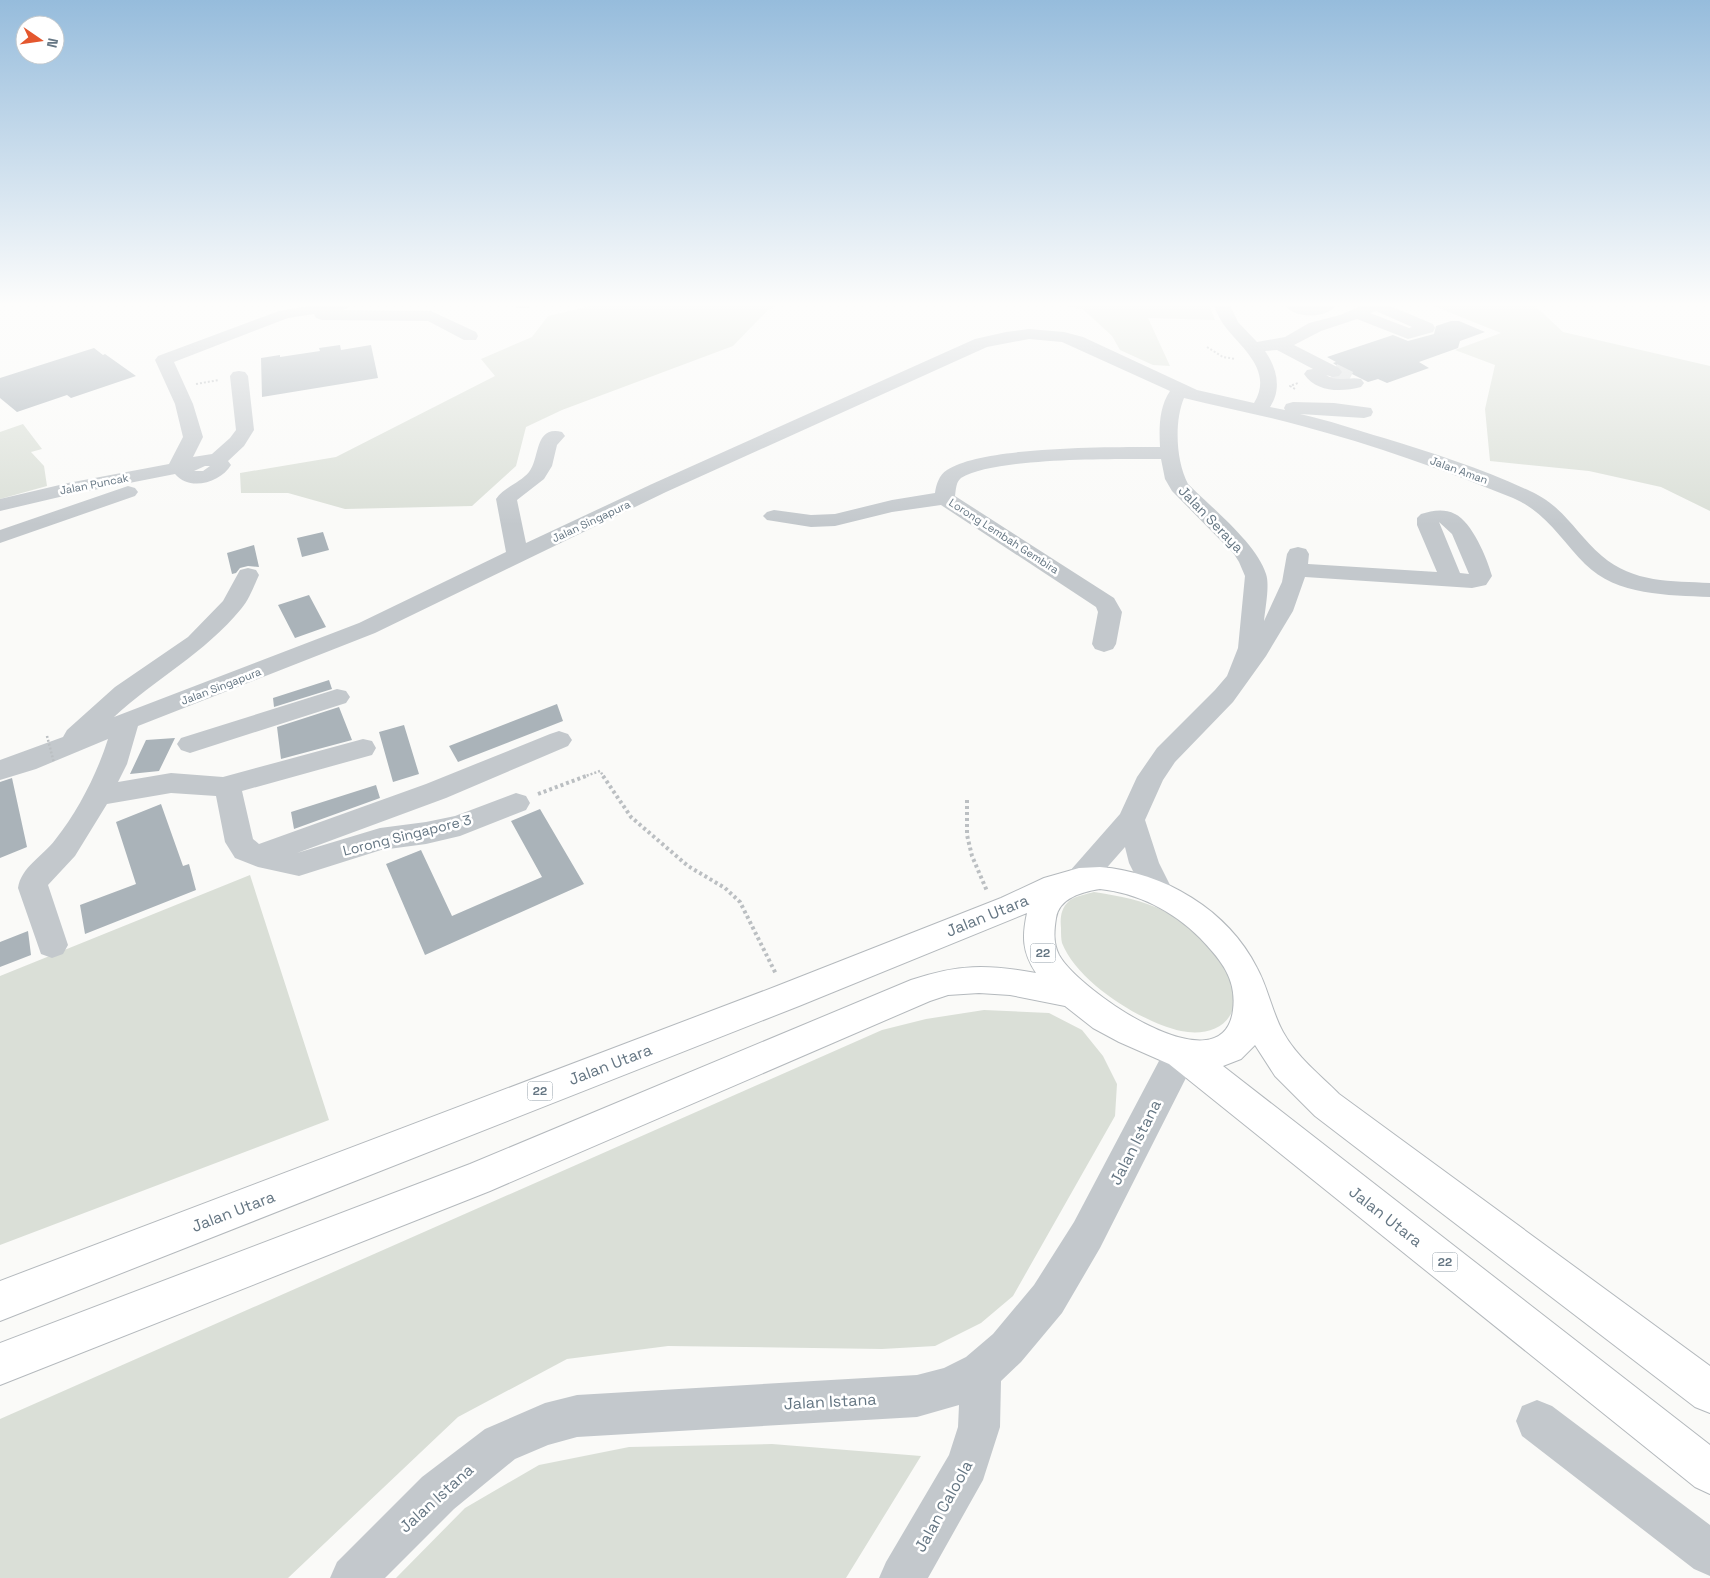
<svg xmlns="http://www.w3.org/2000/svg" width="1710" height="1578" font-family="'Space Grotesk',sans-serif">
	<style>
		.green { fill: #dadfd7 }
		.building { fill: #aab3b9 }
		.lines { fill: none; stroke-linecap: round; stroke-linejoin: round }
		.minor-tunnel { stroke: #d5d9db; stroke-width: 18; stroke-dasharray: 18 9; stroke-linecap: butt }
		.highway-casing { stroke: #b4b9bd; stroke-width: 2 }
		.path-far2 { stroke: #bbbfc2; stroke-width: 2; stroke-dasharray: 2 2; stroke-linecap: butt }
		.path-far1 { stroke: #bbbfc2; stroke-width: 2.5; stroke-dasharray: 2 2; stroke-linecap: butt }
		.path { stroke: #bbbfc2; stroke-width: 4; stroke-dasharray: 3 3; stroke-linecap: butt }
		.minor { fill: #c3c8cc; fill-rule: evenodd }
		.highway { fill: #fff; fill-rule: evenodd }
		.path-bridge { stroke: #bbbfc2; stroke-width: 2.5; stroke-dasharray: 2 2; stroke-linecap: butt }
		.labels { text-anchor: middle; stroke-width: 5; stroke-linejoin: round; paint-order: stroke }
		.far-street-label { font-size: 11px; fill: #657683; stroke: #fff }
		.shield { fill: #fff; stroke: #939fa8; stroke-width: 1 }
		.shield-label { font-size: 12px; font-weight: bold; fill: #657683 }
		.street-label { font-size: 14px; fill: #657683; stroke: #fff }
		.near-street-label { font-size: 16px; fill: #657683; stroke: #fff }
	</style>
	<rect width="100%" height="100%" fill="#fafaf8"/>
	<path class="green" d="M595,305H780L768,310L733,346L562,410L526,427L516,466L472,506L345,509L288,493H241L240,473L336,457L495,376L481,359L532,337L548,316Z
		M1063,305H1209L1215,320L1148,318L1170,366L1153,365L1120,350L1112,336L1084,310Z
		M1431,305H1534L1563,332L1710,366V511L1661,487L1589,471L1490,461L1485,409L1495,365L1455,350L1501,333Z
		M23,424L42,449L31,452L44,466L47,486L0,499V432Z
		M250,875L329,1120L0,1245V976Z
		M1094,892C1120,896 1143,900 1166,912C1187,923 1229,962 1236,985C1237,989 1235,995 1235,1000C1232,1028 1206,1036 1181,1031C1141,1022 1078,983 1062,943C1061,939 1061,933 1061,928C1060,918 1061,908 1069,901C1075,896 1087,894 1094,892Z
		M984,1010L1049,1013L1082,1030L1103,1056L1117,1084L1115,1116L1013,1296L981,1323L935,1346L882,1349L668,1346L567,1359L458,1417L288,1578H0V1419L882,1030L926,1019Z
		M772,1444L921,1456L846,1578H396L465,1508L539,1465L629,1447Z"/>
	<path class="building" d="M1451,321H1459L1485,332L1460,341L1458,348L1419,362L1429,368L1387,383L1378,379L1368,382L1342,369L1333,363L1336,362L1327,357L1393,335L1408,341L1434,334L1436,326Z
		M340,345L341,350L371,345L378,378L262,397L261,358L280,355V357L320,351L319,348Z
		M94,348L103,355L105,354L136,376L71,398L67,395L17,412L0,398V378Z
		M323,532L329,550L302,557L297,538Z
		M254,545L259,567L248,566L240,568L236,573L232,574L227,553Z
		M309,595L326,627L295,638L278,605Z
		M329,680L332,689L274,707L273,698Z
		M557,704L563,721L458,762L449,746Z
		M339,707L352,740L281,759L277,727Z
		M404,725L419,774L393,782L379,732Z
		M175,738L159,771L130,774L146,740Z
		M12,778L27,847L0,858V782Z
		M376,785L380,798L294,829L291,812Z
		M161,804L183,866L189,864L196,890L85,934L80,905L136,884L116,822Z
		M540,809L584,884L425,955L386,864L421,850L452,916L542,877L511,821Z
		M28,931L31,955L0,967V942Z"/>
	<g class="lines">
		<path class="minor-tunnel" d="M1333,372L1351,381"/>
		<g class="highway-casing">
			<path id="highway" d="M1100,867C1164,872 1228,910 1257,968C1268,988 1272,1012 1283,1032C1296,1056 1320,1075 1339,1094L1710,1366V1413L1695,1407L1315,1116L1275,1076L1255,1045L1241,1059L1223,1066L1710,1445V1494L1695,1487L1169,1064L1119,1042L1093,1028L1065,1006L1010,995L979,993L948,995L930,1001L490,1191L0,1385V1343L470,1164L911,980C958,964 987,964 1036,973C1022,952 1022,936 1027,913L799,1006L0,1321V1281L777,986L1001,898L1044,878L1079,868ZM1100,889C1138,893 1173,911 1200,938C1221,960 1237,979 1233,1010C1223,1090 1079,991 1059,955C1053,943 1054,931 1056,918C1059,898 1082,892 1100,889Z"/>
		</g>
		<path class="path-far2" d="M1207,347L1223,357L1236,359
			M196,384L219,380
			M1295,389L1290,386L1298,383"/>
		<path class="path-far1" d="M583,777L600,771L604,777"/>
		<path class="path" d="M603,776L631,817L688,866L725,888L740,902L776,974
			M538,794L586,776
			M967,800V835L972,856L987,891"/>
		<path class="minor" d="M314,305H350L348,308L343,310L431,311L476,332L478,336L476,340H464L428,321L322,320L316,318L314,314L288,318L174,362L193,404L203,437L193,457L212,454L230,438L236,430L230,376L233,372L239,371L245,372L248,376L254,430L244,446L228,461L231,465C221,482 190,492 175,474L68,495L0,511V499L68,483L169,464L183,437L175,404L155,360L158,356L279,311ZM205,466H210L203,471H194Z
			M514,305H531L529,308H516Z
			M1214,305H1230L1238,322L1257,342L1285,337L1309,323L1340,315L1363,305H1388L1433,324L1435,328L1433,332L1408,339L1357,319L1321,331L1294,345L1339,368L1342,372L1339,376L1333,377L1326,375C1338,383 1349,376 1361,379L1364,383L1361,387C1342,392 1317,393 1304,374L1307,370L1313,369L1277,350L1265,351C1277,368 1282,389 1270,407L1285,410L1284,408L1286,404L1293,402L1334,403L1371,408L1373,412L1371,416L1364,418L1300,414C1328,420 1356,430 1384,438C1433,453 1483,469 1530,491C1565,507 1575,533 1602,556C1633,583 1672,581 1710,583V597C1668,595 1617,596 1585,564C1561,540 1546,512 1513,498C1444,470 1374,445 1302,426C1263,415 1223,408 1184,398C1174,422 1176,461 1188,484C1211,507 1257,544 1266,574C1270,585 1265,609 1264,621L1282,582L1287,554L1290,549L1298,547L1306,549L1309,554L1308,564L1437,572L1417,525V518L1421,514C1432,511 1443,508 1455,514C1472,522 1487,558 1492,576L1486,585L1472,588L1305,577L1293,611L1266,656L1233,702L1175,762L1163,780L1145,820L1159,863L1174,893L1170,901L1159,905L1148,901L1129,863L1125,847L1089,888L1079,892L1069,888L1064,880L1069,872L1120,814L1137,777L1157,748L1215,690L1227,676L1238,648L1245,576L1239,562L1234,554L1172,491L1165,479L1161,459C1118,459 994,457 961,478C956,482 956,489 955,496L1114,598L1122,612L1116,644L1113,649L1104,652L1095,649L1092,644L1098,612L1096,607L941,505L892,512L835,526L811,527L767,520L763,516L767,512L774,510L811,515L835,514L892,500L935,493C936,485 939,475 947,470C982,446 1114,447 1160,447C1159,428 1159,407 1170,391L1062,342L1029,339L987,347L666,492L375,633L138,726L127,764L118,782L171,773L223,777L363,739L372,741L376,748L372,755L242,791L253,839L259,844L426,784L550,734L559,731L568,734L572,740L568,746L446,798L297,853L380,828L426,822L455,816L516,793L526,796L530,803L526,810L460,836L426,844L381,850L299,876L258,867L235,858L225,842L216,796L171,793L107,804L75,856L48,885L68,945L63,954L52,958L41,954L18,888C21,867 43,856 55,840C78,811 97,774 108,739L36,769L0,780V760L63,737L67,730L115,687L188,637L223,601L240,570L248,568L256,570L259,575C254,586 249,600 241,609C205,653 155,679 114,717L359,623L506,552L496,499C504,487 520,483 529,472C540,459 534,425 562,432L565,436L557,445L552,466L544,479L517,500L526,543L652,484L975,339L1006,332L1029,329L1064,332L1083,337L1197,390L1254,403C1273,372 1244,350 1227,329C1221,322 1217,314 1214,305ZM1376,311L1412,327L1409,328L1370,313ZM1439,522L1452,534L1469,574L1460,573Z
			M1285,305H1336C1327,319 1294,319 1285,305Z
			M128,486L135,488L138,492L135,496L0,543V530Z
			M337,689L346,691L350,697L346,703L190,753L181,750L177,744L181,738Z
			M1181,1038L1193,1042L1198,1053L1193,1064L1100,1248L1062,1313L1021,1362L1001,1381L1000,1427L983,1480L928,1578H879L886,1562L949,1455L958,1427L959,1405L917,1417L577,1437L548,1445L515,1459L454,1509L385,1578H330L337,1562L422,1477L485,1429L545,1403L577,1395L917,1375L944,1368L966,1357L993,1334L1034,1285L1074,1222L1169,1042Z
			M1537,1400L1552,1406L1710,1525V1576L1694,1569L1522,1436L1516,1421L1522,1406Z"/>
		<use href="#highway" class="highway"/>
		<path class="path-bridge" d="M47,736L54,763"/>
	</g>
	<linearGradient id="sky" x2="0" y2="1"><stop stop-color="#96bcdc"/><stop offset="0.58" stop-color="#fdfdfc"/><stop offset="1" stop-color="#fdfdfc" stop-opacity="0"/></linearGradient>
	<rect width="1710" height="525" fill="url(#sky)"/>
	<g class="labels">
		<g class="far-street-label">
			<text transform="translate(1459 470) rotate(20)" y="4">Jalan Aman</text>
			<text transform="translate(94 484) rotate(-11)" y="4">Jalan Puncak</text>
			<text transform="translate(591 521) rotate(-25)" y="4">Jalan Singapura</text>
			<text transform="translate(1004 536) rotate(33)" y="4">Lorong Lembah Gembira</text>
			<text transform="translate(221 686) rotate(-21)" y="4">Jalan Singapura</text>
		</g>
		<g class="shield">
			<rect x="1030.5" y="943.5" width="25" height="19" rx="4"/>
			<rect x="527.5" y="1081.5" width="25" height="19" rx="4"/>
			<rect x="1432.5" y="1252.5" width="25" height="19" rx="4"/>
		</g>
		<g class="shield-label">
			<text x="1043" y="957">22</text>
			<text x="540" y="1095">22</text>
			<text x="1445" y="1266">22</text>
		</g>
		<g class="street-label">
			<text transform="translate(1211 519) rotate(46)" y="5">Jalan Seraya</text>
			<text transform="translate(407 835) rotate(-14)" y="5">Lorong Singapore 3</text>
		</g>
		<g class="near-street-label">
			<text transform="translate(987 915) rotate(-22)" y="6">Jalan Utara</text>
			<text transform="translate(610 1064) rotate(-21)" y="6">Jalan Utara</text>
			<text transform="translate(1135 1142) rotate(-63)" y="6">Jalan Istana</text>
			<text transform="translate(233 1211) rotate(-21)" y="6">Jalan Utara</text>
			<text transform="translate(1386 1216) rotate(38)" y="6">Jalan Utara</text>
			<text transform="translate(830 1401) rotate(-3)" y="6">Jalan Istana</text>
			<text transform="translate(436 1498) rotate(-42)" y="6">Jalan Istana</text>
			<text transform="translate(943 1506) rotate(-61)" y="6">Jalan Caloola</text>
		</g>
	</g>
	<g transform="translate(40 40) rotate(103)"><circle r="24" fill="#ffffff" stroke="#c1c8cd"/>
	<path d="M0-4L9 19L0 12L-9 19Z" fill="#e4572e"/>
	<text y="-8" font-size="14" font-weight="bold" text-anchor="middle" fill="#657683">N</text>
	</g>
</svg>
